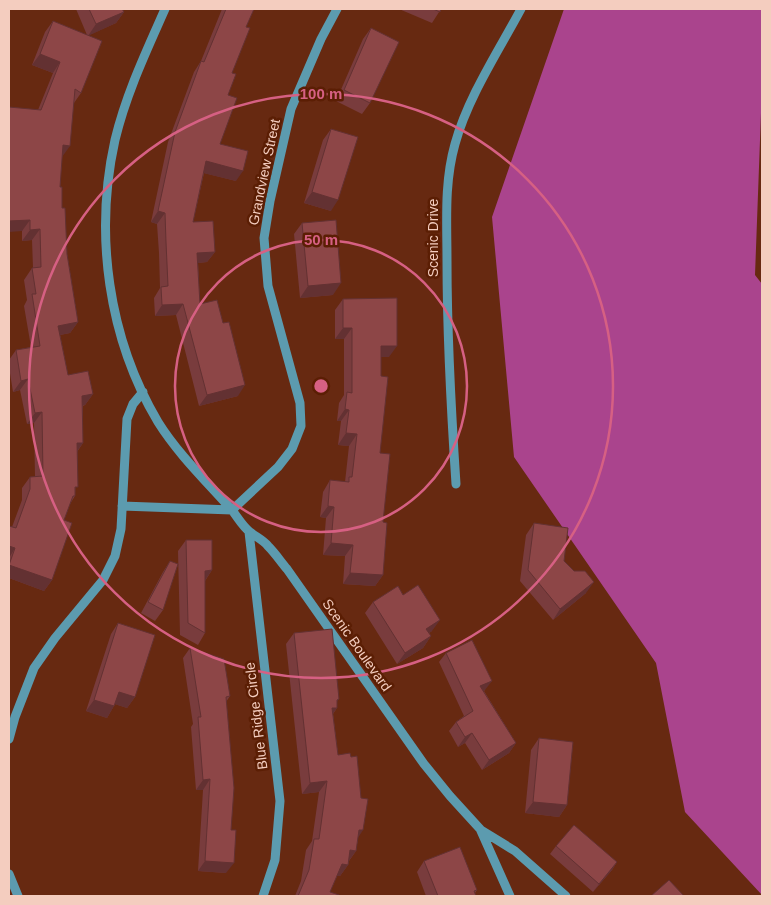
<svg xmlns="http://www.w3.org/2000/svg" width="771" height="905" font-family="Arial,sans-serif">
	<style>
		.forest { fill: #aa448d }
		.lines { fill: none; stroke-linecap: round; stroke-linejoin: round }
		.minor { stroke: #5c9baf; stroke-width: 9 }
		.wall { fill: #793c3d }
		.shaded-wall { fill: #633132 }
		.building { fill: #8d4647; stroke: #633132 }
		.ring { fill: none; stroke: #d66083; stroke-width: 2.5 }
		.labels { text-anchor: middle; stroke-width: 5; stroke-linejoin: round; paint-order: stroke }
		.street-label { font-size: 14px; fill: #f4cdbf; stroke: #5b1e04 }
		.centre { fill: #d66083; stroke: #5b1e04; stroke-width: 2.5 }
		.ring-label { font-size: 15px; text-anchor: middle; font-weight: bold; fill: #d66083; stroke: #5b1e04; stroke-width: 5; stroke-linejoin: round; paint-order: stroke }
	</style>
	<rect width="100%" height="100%" fill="#672911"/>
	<path class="forest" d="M564,9H762V86L755,275L762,284V895L685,812L656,663L514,457L492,217Z"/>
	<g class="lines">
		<path class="minor" d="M165,9C146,52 126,94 115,140C94,234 108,338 158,422C178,454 206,481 231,509C237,516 242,526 250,532C256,537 263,540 268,546C275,553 281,562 287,569L424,764L450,796L481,830L515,851L566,896
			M456,484C451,409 447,335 447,261C447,221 444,183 455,144C468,97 498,52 521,9
			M122,506L232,510L278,467L292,449L301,426L300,403L268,286L264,238L270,201L291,109L321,39L337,9
			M249,532L280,801L275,860L263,896
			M9,739L15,717L34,668L55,638L103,580L115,556L121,529L127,419L133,404L143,392
			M481,831L510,896
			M9,874L18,896"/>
	</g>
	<path class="wall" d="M76,9H122L124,12L116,23L89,35L81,93L74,103L62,157L60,187L67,254L78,322L70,333L60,335L68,375L93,394L85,405L83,406V443L77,452L75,496L70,504L64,520L52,580L44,591L9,578V526L12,527L22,500V488L30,477H35L34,423L27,424L20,390L13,392L9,367V360L16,350L31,347L24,306L27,300L24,280L32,268H33L32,240L22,241V231L38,110L53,73L32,65L45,32L53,21L87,35Z
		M222,9H254L246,27L232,73L220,144L236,181L204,173L193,222L215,252L207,262L198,263L200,304L238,396L199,406L176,315L155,316L154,298L160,288L159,253L157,224L151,222L168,142L194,72L201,61Z
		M399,9H441L432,23Z
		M371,28L370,103L362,114L336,101L363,39Z
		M331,129V211L304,203L323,140Z
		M302,223L333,295L300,298L294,234Z
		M343,299L389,357H381L380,453L383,522V575L375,586L343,584L345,556L323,555L326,518L320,517L323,492L330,480L345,482L349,446L338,445L341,421H337L339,403L344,395V339H335V310Z
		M534,523L564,561L586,593L553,620L520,581L526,535Z
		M186,540L212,570L205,581V633L198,645L180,635L178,551Z
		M170,561L163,610L155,621L141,613L163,572Z
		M403,595L432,631L429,633L431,636L423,648L397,664L365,613L373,602Z
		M118,623L135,697L127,708L115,704L107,718L86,711L111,634Z
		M294,633L337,702V708L333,714L338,755L358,838L356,851L349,861L348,865L340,876H337L330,892L338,896H295L301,881L306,850L312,841L319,792L302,794L286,644Z
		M190,648L230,696L226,702V873L198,871L203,790H196L191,727L193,724L183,658Z
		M446,653L485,690L484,691L516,743L509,753L482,770L465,743L458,747L449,731L456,722L464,716L439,662Z
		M539,738L567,805L559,817L525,813L531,750Z
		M556,846L617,862L612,870L593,892L550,854Z
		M424,861L477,890L475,893V896H426L417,872Z"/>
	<path class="shaded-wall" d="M124,12L116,23L88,36L96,24Z
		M40,54L60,62L53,73L32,65Z
		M63,145L70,146L62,157Z
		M206,161L243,171L236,181L199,172Z
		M312,192L338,200L331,211L304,203Z
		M158,211L165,213L157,224L151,222Z
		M30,220L22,231L9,232V221Z
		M40,229L32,240L22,241L30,230Z
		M215,252L207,262L190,264L197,253Z
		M341,283L333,295L300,298L308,286Z
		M183,304L176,315L155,316L162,305Z
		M78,322L70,333L50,337L58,326Z
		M343,328H352L344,339H335Z
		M381,346H397L389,357H373Z
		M28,379L20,390L13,392L21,381Z
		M245,385L238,396L199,406L207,395Z
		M93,394L85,405L75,407L82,396Z
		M345,409L349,410L341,421H337Z
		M42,412L34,423L27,424L35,413Z
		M346,433L357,434L349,446L338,445Z
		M77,443H83L75,454Z
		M328,506L334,507L326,518L320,517Z
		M331,543L353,545L345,556L323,555Z
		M9,546L15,548L9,558Z
		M9,565L52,580L44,591L9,578Z
		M212,570L204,582L205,571Z
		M350,573L383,575L375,586L343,584Z
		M594,582L586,593L553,620L560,609Z
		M440,620L432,631L418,640L426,629Z
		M431,636L423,648L397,664L405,653Z
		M492,681L485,690L474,696L480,686Z
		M119,692L135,697L127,708L111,703Z
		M339,699L332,708H337L329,719L325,720L337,700Z
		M94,700L114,706L107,718L86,711Z
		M472,733L465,743L458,747L465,737Z
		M516,743L509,753L482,770L489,760Z
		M210,779L203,790H196L203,780Z
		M327,781L319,792L302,794L310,783Z
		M533,802L567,805L559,817L525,813Z
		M359,830H363L356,841Z
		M350,850L356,851L348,862Z
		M205,861L234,863L226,873L198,871Z
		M617,862L612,870L593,892L599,884Z
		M342,864L348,865L340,876H334Z"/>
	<path class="building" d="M89,9H122L124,12L96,24Z
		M226,9H254L246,27L250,28L232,73L236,74L228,95L237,98L220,144L248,151L243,171L206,161L193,222L213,221L215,252L197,253L200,304L217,300L223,323L229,322L245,385L207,395L183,304L162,305L161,287L168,286L166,242L165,213L158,211L175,132L201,61L204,62Z
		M433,9H441L440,12Z
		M53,21L102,41L81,93L75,89L70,146L63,145L60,187H62V208H65L67,254L78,322L58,326L68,375L88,371L93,394L82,396L83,443H77L78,487H75V496H73L64,520L72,523L52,580L9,565L15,548L9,546V526L16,528L30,489V477L43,476L42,412L35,413L28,379L21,381L16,350L40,346L32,294H36L32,268L41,267L40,229L30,230V220L9,221V107L41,110L60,62L40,54Z
		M371,28L399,42L370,103L344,90Z
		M331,129L358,137L338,200L312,192Z
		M336,220L341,283L308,286L302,223Z
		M397,298V346H381V376L388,377L380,453L390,454L383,522L387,523L383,575L350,573L353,545L331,543L334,507L328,506L330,480L349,482V477H352L357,434L346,433L349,410L345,409L347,392L352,393V328H343V299Z
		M534,523L568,528L564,561L574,571H585L594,582L560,609L528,570Z
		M186,540H212V570L205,571V633L188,623Z
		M170,561L178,564L163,610L148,602Z
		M418,585L440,620L426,629L431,636L405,653L373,602L398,586L403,595Z
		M118,623L155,635L135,697L119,692L114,706L94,700Z
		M332,629L339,699L337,700V708H332L338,755L350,753L351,757L357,756L361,798L368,799L363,830H359L356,851L350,850L348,865L342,864L330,892L339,895L338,896H298L309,870L314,839H319L327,781L310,783L294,633Z
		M472,640L492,681L480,686L516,743L489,760L472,733L465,737L456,722L473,711L446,653Z
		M190,648L224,659L230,696L226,697L234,788L231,830H236L234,863L205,861L210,779L203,780L198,717H201Z
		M539,738L573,742L567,805L533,802Z
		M574,825L617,862L599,884L556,846Z
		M460,847L477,890L474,891L476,896H438L424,861Z
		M669,880L684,896H651Z"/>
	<g class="ring">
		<circle cx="321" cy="386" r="146"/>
		<circle cx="321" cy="386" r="292"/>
	</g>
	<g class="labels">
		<g class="street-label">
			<text transform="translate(264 172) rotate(-78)" y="5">Grandview Street</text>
			<text transform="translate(433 238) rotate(-90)" y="5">Scenic Drive</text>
			<text transform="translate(357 645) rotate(55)" y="5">Scenic Boulevard</text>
			<text transform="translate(256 716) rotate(-97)" y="5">Blue Ridge Circle</text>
		</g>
	</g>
	<circle cx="321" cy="386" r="8" class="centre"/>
	<g class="ring-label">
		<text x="321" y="99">100 m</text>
		<text x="321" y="245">50 m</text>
	</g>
	<rect width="771" height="905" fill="none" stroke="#f4cdbf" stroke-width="20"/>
</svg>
